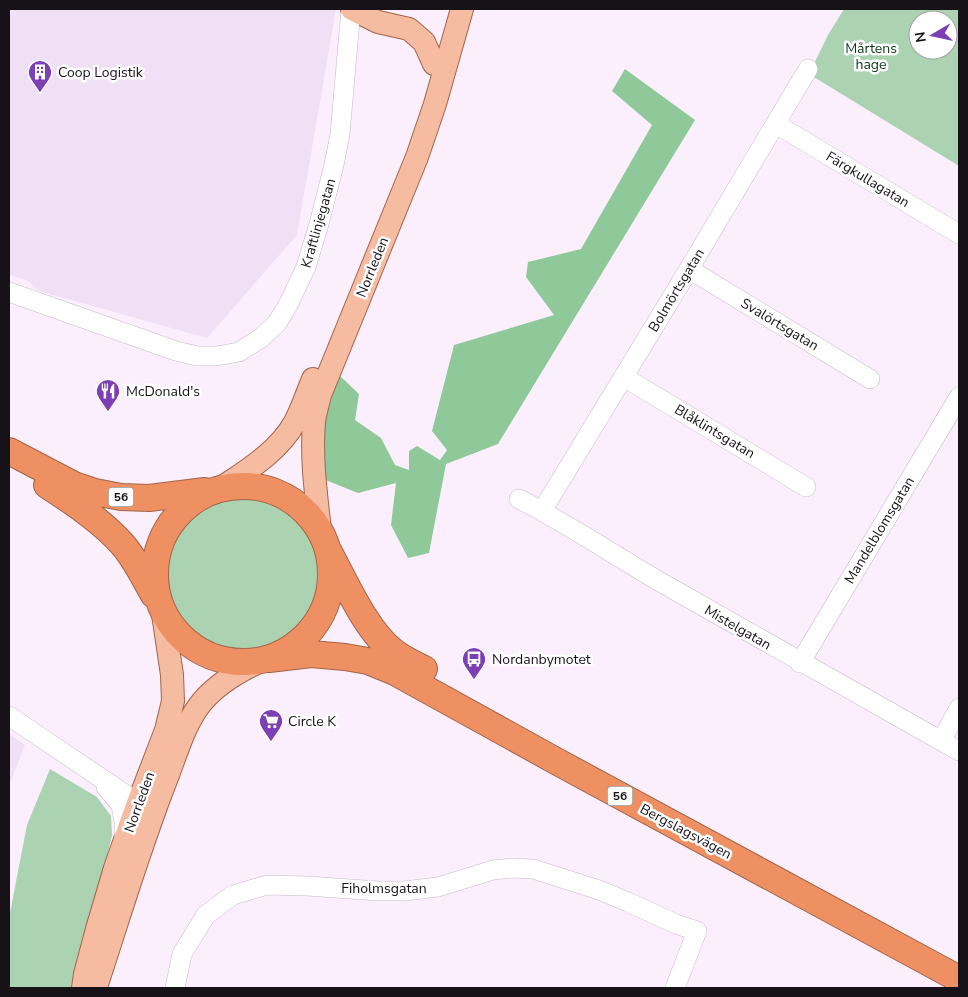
<svg xmlns="http://www.w3.org/2000/svg" width="968" height="997" font-family="'Nunito Sans',sans-serif">
	<style>
		.built { fill: #f0e0f5 }
		.green { fill: #abd3b2; fill-rule: evenodd }
		.forest { fill: #8fc99a }
		.lines { fill: none; stroke-linecap: round; stroke-linejoin: round }
		.minor-casing { stroke: #c4b9c7; stroke-width: 20 }
		.major-casing { stroke: #a26448; stroke-width: 24 }
		.highway-casing { stroke: #a26448; stroke-width: 28 }
		.minor { stroke: #fff; stroke-width: 19 }
		.major { stroke: #f5bca1; stroke-width: 22 }
		.highway { stroke: #ee9062; stroke-width: 26 }
		.labels { text-anchor: middle; stroke-width: 5; stroke-linejoin: round; paint-order: stroke }
		.shield { fill: #fff; stroke: #5c595d; stroke-width: 1 }
		.shield-label { font-size: 12px; font-weight: bold; fill: #161217 }
		.park-label { font-size: 14px; fill: #0a3618; stroke: #fff }
		.poi-label { font-size: 14px; fill: #161217; stroke: #fff; text-anchor: start }
		.street-label { font-size: 14px; fill: #161217; stroke: #fff }
	</style>
	<rect width="100%" height="100%" fill="#fbeffe"/>
	<path class="built" d="M9,9H336L297,235L207,338L39,291L28,281L9,275Z
		M9,734L25,745L9,786Z"/>
	<path class="green" d="M844,9H959V166L809,74L828,35ZM918,20H948V50H918Z
		M162 573a80 80 0 1 1 160 0a80 80 0 1 1-160 0Z
		M50,769L97,797L111,816L112,835L76,988H9V918L27,825Z"/>
	<path class="forest" d="M625,69L695,120L498,444L446,464L429,553L408,558L391,525L396,483L358,493L323,479L321,431L339,375L359,394L355,420L381,438L395,465L409,470V451L417,446L440,460L447,450L432,431L454,345L554,315L526,277L528,262L581,249L652,125L612,91Z"/>
	<g class="lines">
		<g class="minor-casing">
			<path id="minor" d="M776,124L959,234
				M689,269L870,379
				M9,292L176,351L197,356H217L239,352L261,338L277,323L288,305L306,267L319,224L334,165L340,134L351,9
				M624,377L806,487
				M519,499C568,524 614,555 662,583C761,640 860,696 959,751
				M542,511L689,269L808,69
				M800,663L959,397
				M9,716L138,803
				M941,741L959,708
				M106,787L121,805L124,822V839
				M175,988L182,954L206,915L233,895L267,885L307,886L379,891H404L438,887L493,870L513,868L533,869L599,890L628,902L676,924L697,931L675,988"/>
		</g>
		<g class="major-casing">
			<path id="major" d="M352,9L378,22L409,29L424,42L434,64
				M221,488C248,470 279,451 295,422C302,409 307,393 313,379
				M320,530C316,494 311,458 314,422C315,413 318,404 320,395L417,157L435,104L462,9
				M97,984C120,914 141,843 168,775C177,751 186,721 202,702C217,684 239,671 261,661
				M83,988L85,974L97,929L115,868L138,803L166,730L173,701L172,675L163,614"/>
		</g>
		<g class="highway-casing">
			<path id="highway" d="M9,451L74,485L95,492L121,497L149,498L205,491
				M47,485C73,502 103,522 123,545C136,560 144,578 154,595
				M155 574a88 88 0 1 1 176 0a88 88 0 1 1-176 0Z
				M329,552C345,582 367,632 394,652C403,659 414,664 424,669
				M269,659L311,654L345,657L368,661L395,672L556,761L959,979"/>
		</g>
		<use href="#minor" class="minor"/>
		<use href="#major" class="major"/>
		<use href="#highway" class="highway"/>
	</g>
	<defs>
		<g id="building-pin" transform="scale(1.25)"><path d="M0 17L-7.5 6A9.5 9.5 0 1 1 7.5 6Z" fill="#7c3fb4" stroke="#fff"/><path d="M-4-6H4V6H1V3H-1V6H-4ZM-2.5-4.3h1.7v1.8h-1.7ZM.8-4.3h1.7v1.8H.8ZM-2.5-1h1.7V.8h-1.7ZM.8-1h1.7V.8H.8Z" fill="#fff"/></g>
		<g id="restaurant-pin" transform="scale(1.25)"><path d="M0 17L-7.5 6A9.5 9.5 0 1 1 7.5 6Z" fill="#7c3fb4" stroke="#fff"/><path d="M-5-6h1v4h1v-4h1v4h1v-4h1v5L-1.5 .5V6h-2V.5L-5-1ZM5-6V6H3V1.5H1.5Q1.5-4 5-6Z" fill="#fff"/></g>
		<g id="bus-pin" transform="scale(1.25)"><path d="M0 17L-7.5 6A9.5 9.5 0 1 1 7.5 6Z" fill="#7c3fb4" stroke="#fff"/><path d="M-5-6H5V4H4V6H2V4H-2V6H-4V4H-5ZM-3.5-4V0h7V-4ZM-3.5 1.2v1.5H-2V1.2ZM2 1.2v1.5H3.5V1.2Z" fill="#fff"/></g>
		<g id="supermarket-pin" transform="scale(1.25)"><path d="M0 17L-7.5 6A9.5 9.5 0 1 1 7.5 6Z" fill="#7c3fb4" stroke="#fff"/><path d="M-6-5.5h2.5l.6 2H6L4.5 2H-2.5L-4.4-4H-6ZM-1.5 3.2a1.3 1.3 0 1 0 .1 0ZM3 3.2a1.3 1.3 0 1 0 .1 0Z" fill="#fff"/></g>
	</defs>
	<g fill-rule="evenodd">
		<use href="#building-pin" x="40" y="72"/>
		<use href="#restaurant-pin" x="108" y="391"/>
		<use href="#bus-pin" x="474" y="659"/>
		<use href="#supermarket-pin" x="271" y="721"/>
	</g>
	<g class="labels">
		<g class="shield">
			<rect x="108.5" y="487.5" width="25" height="19" rx="4"/>
			<rect x="607.5" y="786.5" width="25" height="19" rx="4"/>
		</g>
		<g class="shield-label">
			<text x="121" y="501">56</text>
			<text x="620" y="800">56</text>
		</g>
		<g class="park-label">
			<text x="871" y="53">Mårtens<tspan x="871" dy="16">hage</tspan></text>
		</g>
		<g class="poi-label">
			<text x="58" y="77">Coop Logistik</text>
			<text x="126" y="396">McDonald's</text>
			<text x="492" y="664">Nordanbymotet</text>
			<text x="288" y="726">Circle K</text>
		</g>
		<g class="street-label">
			<text transform="translate(868 179) rotate(31)" y="5">Färgkullagatan</text>
			<text transform="translate(318 223) rotate(-74)" y="5">Kraftlinjegatan</text>
			<text transform="translate(372 267) rotate(-68)" y="5">Norrleden</text>
			<text transform="translate(676 290) rotate(-59)" y="5">Bolmörtsgatan</text>
			<text transform="translate(780 324) rotate(31)" y="5">Svalörtsgatan</text>
			<text transform="translate(715 431) rotate(31)" y="5">Blåklintsgatan</text>
			<text transform="translate(879 530) rotate(-59)" y="5">Mandelblomsgatan</text>
			<text transform="translate(738 627) rotate(30)" y="5">Mistelgatan</text>
			<text transform="translate(139 802) rotate(-70)" y="5">Norrleden</text>
			<text transform="translate(686 831) rotate(28)" y="5">Bergslagsvägen</text>
			<text x="384" y="893">Fiholmsgatan</text>
		</g>
	</g>
	<rect width="968" height="997" fill="none" stroke="#161217" stroke-width="20"/>
	<g transform="translate(933 35) rotate(261)"><circle r="24" fill="#ffffff" stroke="#a2a0a2"/>
	<path d="M0-4L9 19L0 12L-9 19Z" fill="#7c3fb4"/>
	<text y="-8" font-size="14" font-weight="bold" text-anchor="middle" fill="#161217">N</text>
	</g>
</svg>
